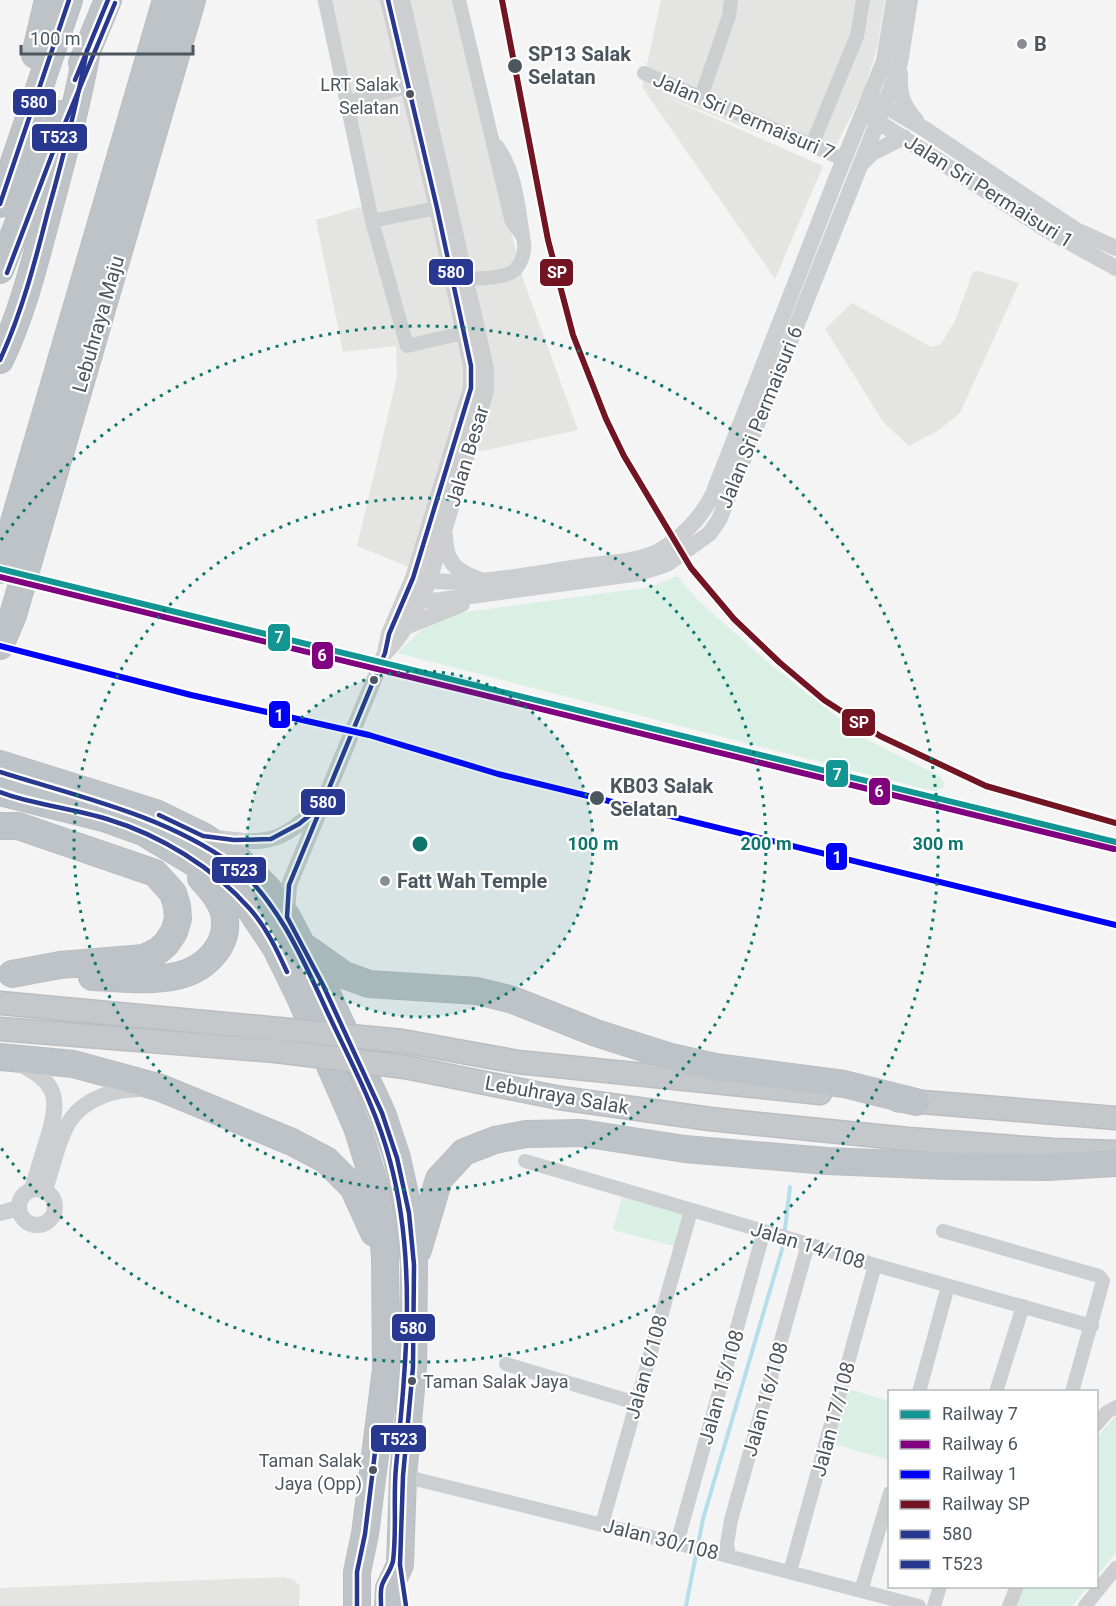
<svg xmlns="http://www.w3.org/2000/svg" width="1116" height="1606" font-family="Roboto,sans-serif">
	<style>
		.commercial { fill: #e4e5e2 }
		.green { fill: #dbf0e4 }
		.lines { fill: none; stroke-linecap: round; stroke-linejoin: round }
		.stream { stroke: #b4deea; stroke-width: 4 }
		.trunk-casing { stroke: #babec2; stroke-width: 25 }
		.motorway-casing { stroke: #babec2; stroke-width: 28 }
		.minor { stroke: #cccecf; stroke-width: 14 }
		.tertiary { stroke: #cccecf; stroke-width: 16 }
		.trunk { stroke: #c4c8cb; stroke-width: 22 }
		.motorway { stroke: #bec3c7; stroke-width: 26 }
		.trunk-bridge-casing { stroke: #babec2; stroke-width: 25; stroke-linecap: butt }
		.trunk-bridge { stroke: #c4c8cb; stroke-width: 22 }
		.bus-1-casing { stroke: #fff; stroke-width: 9 }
		.bus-2-casing { stroke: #fff; stroke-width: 9 }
		.bus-1 { stroke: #283890; stroke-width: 4.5 }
		.bus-2 { stroke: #283890; stroke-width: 4.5 }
		.rail-1-casing { stroke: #fff; stroke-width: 10 }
		.rail-2-casing { stroke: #fff; stroke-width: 10 }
		.rail-3-casing { stroke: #fff; stroke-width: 10 }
		.rail-4-casing { stroke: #fff; stroke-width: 10 }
		.rail-1 { stroke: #139593; stroke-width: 6 }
		.rail-2 { stroke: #800080; stroke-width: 6 }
		.rail-3 { stroke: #00f; stroke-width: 6 }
		.rail-4 { stroke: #721422; stroke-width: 6 }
		.ring { fill: none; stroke: #0f766e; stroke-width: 3; stroke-dasharray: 3 6 }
		.poi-dot { fill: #878d93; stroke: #fff; stroke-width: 2 }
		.stop-dot { fill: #4c565f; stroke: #fff; stroke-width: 2 }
		.labels { text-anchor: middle; stroke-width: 4.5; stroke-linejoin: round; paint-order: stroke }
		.bus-label { font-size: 18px; fill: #4c565f; stroke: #fff; text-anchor: end }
		.poi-label { font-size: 20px; font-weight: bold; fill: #4c565f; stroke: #fff; text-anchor: start }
		.stop-label { font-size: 20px; font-weight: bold; fill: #4c565f; stroke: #fff; text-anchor: start }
		.street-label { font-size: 20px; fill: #4c565f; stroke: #fff }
		.centre { fill: #0f766e; stroke: #fff; stroke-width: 3 }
		.ring-label { font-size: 18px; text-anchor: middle; font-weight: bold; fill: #0f766e; stroke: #fff; stroke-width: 4.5; stroke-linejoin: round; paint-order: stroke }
		.line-badge { stroke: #fff; stroke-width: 2 }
		.badge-label { font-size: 16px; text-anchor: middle; font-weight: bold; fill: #fff }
	</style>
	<rect width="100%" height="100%" fill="#f4f4f4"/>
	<path class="commercial" d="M317,0H452L469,61L523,279L578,430L482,451H449L411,568L357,546L397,377L396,346L343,352L316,220L363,206Z
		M661,0H885L877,48L864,90L829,160L666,97L823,166L775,279L642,87Z
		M978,271L1019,283L960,413L939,430L909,446L884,423L825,329L852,303L931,347L941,344L955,321L973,272Z
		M284,1577L294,1580L300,1586L299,1606H0V1588Z"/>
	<path class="green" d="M677,576L699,601L770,664L837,717L868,740L941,777L944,782V787L936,791L925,789L397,653L429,623L459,613L650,587Z
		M622,1197L685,1214L677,1247L613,1230Z
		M846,1388L889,1401V1460L830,1443Z
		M1116,1416V1553L1097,1576V1437Z
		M1024,1587H1088L1072,1606H1016Z"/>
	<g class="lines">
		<path class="stream" d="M686,1606L703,1519L783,1246L790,1187"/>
		<g class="trunk-casing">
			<path id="trunk" d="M0,1003L279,1029
				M0,1029L276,1051
				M402,1041L518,1062L820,1093
				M405,1067L560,1098L710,1119L908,1139L1053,1150L1116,1152
				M898,1100L1116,1118"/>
		</g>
		<g class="motorway-casing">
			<path id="motorway" d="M35,55L48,0
				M82,63L108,0
				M0,204L69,0
				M0,270L61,114
				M0,360C22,314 34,265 47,216C62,160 77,106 87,50
				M0,570L166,0
				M0,646L13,615L192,0
				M0,764L156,813L203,836L239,860L268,889L287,917L323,985L382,1113L397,1158L409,1213L414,1265L413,1367L403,1476L400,1565L389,1588L388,1606
				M0,792L107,819L143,832L213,874L250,909L276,948L299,995L357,1127L371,1172L381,1215L385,1257L386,1369L365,1534L357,1572V1606
				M0,826H18L155,873L173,893L177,906L178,919L174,932L166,944L158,951L144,958L60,965L12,974
				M306,948L344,975L369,984L477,991L513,1000L596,1033L671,1057L715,1067L844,1084L916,1102
				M92,977C119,978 150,982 176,976C205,970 231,945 224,913C220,899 210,888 201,878
				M0,1057L73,1064L136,1081L161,1088L292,1142L326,1160L353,1187L374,1233
				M418,1250L439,1179L464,1152L495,1140L526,1134L581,1133L685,1149L827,1161L947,1166L1048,1167L1116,1163"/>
		</g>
		<path class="minor" d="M325,0L372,221L407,346L463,333
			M459,0L511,219C513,226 521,231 523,238C527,250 521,270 508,274C496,279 479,278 466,279
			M644,73L843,159
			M701,97L729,16L731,0
			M346,102L408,87
			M812,145L857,36L863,0
			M497,146C516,172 518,205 523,236
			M372,221L437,208
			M525,1161L808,1244L875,1265L1092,1326
			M943,1231L1099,1276L1103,1281L1072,1392
			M506,1364L636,1403
			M919,1392L948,1286
			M996,1392L1023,1306
			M1096,1425L1107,1412L1116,1407
			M403,1476L716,1553L919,1606
			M602,1524L691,1211
			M677,1543L764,1231
			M729,1556L727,1544L731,1520L808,1244
			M790,1572L875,1265
			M861,1591L890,1493
			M934,1606L940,1586
			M1009,1606L1017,1586
			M1085,1606L1116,1568"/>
		<path class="tertiary" d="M900,73C899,93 902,105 916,120
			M875,100L923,128L1076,230L1116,248
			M869,116L1047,230L1116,268
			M862,163L872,153L904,137
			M445,535C445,561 455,571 478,579
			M413,578C470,589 529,574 585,566C608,563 635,562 657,552C680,540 702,517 713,494L834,184L884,61L894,0
			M405,597L421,601L441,600L640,573L667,564L709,534L719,520L889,93L900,63L910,0
			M405,627L462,604
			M388,650C406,630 419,606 429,581L486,391V370L478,333L402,0
			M209,837C227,839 253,844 270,839C288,835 304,820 318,808
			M287,916L289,885L385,653L389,634L413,578L471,388V366L437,208L388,0
			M19,1064C59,1082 60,1101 47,1140C42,1156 37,1173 32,1189
			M19 1207a18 18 0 1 1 36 0a18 18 0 1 1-36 0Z
			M45,1190C52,1169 59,1136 71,1119C87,1097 116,1089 142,1089
			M0,1213L19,1208"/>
		<use href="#trunk" class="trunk"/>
		<use href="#motorway" class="motorway"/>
		<g class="trunk-bridge-casing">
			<path id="trunk-bridge" d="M279,1029L402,1041
				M276,1051L405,1067"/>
		</g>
		<use href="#trunk-bridge" class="trunk-bridge"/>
		<g class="bus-1-casing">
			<path id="bus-1" d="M388,0L437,208L471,366V388L413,578L389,634L385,653L289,885L287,917L323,985L382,1113L397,1158L409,1213L414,1265L413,1367L403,1476L400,1565L406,1606
				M75,80L108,0
				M0,204L69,0
				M0,360C22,312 35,262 48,211C63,158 77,104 87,50
				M0,792C35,805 72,808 107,819C160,835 213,867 250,909C266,927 277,950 287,972
				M159,815L203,836L234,840L271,839L299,824L321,806
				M357,1606V1572L365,1534L376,1444"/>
		</g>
		<g class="bus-2-casing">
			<path id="bus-2" d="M7,273L53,152L115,3
				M0,772C79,797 164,815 232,864C275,896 303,959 325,1007C348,1057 376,1107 390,1161C417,1261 406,1365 396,1467C393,1498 397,1530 393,1561C391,1570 385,1577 382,1585C380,1591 381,1599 381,1606"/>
		</g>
		<use href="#bus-1" class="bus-1"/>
		<use href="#bus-2" class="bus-2"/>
		<g class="rail-1-casing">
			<path id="rail-1" d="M0,569L1116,842"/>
		</g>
		<g class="rail-2-casing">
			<path id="rail-2" d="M0,577L1114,849"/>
		</g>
		<g class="rail-3-casing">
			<path id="rail-3" d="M0,646L191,695L369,735L498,774L1116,925"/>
		</g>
		<g class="rail-4-casing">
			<path id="rail-4" d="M502,0L548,240L573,335L606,419L624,456L691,568L734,619L779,662L824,700L880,736L986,786L1116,823"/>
		</g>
		<use href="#rail-1" class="rail-1"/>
		<use href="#rail-2" class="rail-2"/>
		<use href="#rail-3" class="rail-3"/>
		<use href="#rail-4" class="rail-4"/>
	</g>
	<circle cx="420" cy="844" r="173" fill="#0f766e" fill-opacity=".12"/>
	<g class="ring">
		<circle cx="420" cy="844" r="173"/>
		<circle cx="420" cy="844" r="346"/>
		<path d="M1 540A518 518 0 1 1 1 1148"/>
	</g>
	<g class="poi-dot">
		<circle cx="1022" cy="44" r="6"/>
		<circle cx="385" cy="881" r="6"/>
	</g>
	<g class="stop-dot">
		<circle cx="515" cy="66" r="8"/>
		<circle cx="410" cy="94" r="5"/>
		<circle cx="374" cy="680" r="5"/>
		<circle cx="597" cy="798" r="8"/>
		<circle cx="412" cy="1381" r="5"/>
		<circle cx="373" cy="1470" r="5"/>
	</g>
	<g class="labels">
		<g class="bus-label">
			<text x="399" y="91">LRT Salak<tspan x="399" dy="23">Selatan</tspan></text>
			<text x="423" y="1388" text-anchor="start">Taman Salak Jaya</text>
			<text x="362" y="1467">Taman Salak<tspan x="362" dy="23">Jaya (Opp)</tspan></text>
		</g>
		<g class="poi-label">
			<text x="1034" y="51">B</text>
			<text x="397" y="888">Fatt Wah Temple</text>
		</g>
		<g class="stop-label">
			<text x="528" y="61">SP13 Salak<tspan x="528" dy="23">Selatan</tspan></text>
			<text x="610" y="793">KB03 Salak<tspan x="610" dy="23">Selatan</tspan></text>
		</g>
		<g class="street-label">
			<text transform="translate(744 116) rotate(23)" y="7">Jalan Sri Permaisuri 7</text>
			<text transform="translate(989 191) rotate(32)" y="7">Jalan Sri Permaisuri 1</text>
			<text transform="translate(98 324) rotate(-74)" y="7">Lebuhraya Maju</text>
			<text transform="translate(760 417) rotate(-68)" y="7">Jalan Sri Permaisuri 6</text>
			<text transform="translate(467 456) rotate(-73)" y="7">Jalan Besar</text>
			<text transform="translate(557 1095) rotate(10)" y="7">Lebuhraya Salak</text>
			<text transform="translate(808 1245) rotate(17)" y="7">Jalan 14/108</text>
			<text transform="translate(646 1367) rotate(-74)" y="7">Jalan 6/108</text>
			<text transform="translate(721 1387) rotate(-74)" y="7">Jalan 15/108</text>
			<text transform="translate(765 1399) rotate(-74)" y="7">Jalan 16/108</text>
			<text transform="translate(833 1419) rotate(-75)" y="7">Jalan 17/108</text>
			<text transform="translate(661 1539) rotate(14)" y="7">Jalan 30/108</text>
		</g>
	</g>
	<circle cx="420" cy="844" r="9" class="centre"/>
	<g class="ring-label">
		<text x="593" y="850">100 m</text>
		<text x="766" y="850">200 m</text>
		<text x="938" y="850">300 m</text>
	</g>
	<g class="line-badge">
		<rect x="12" y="88" width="45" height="28" rx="6" fill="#283890"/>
		<rect x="31" y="123" width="57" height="29" rx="6" fill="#283890"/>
		<rect x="428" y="258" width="46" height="28" rx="6" fill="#283890"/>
		<rect x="539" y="258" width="35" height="29" rx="6" fill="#721422"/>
		<rect x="267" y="623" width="24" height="29" rx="6" fill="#139593"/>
		<rect x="311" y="641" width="23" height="29" rx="6" fill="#800080"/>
		<rect x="268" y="700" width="23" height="29" rx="6" fill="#00f"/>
		<rect x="841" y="708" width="35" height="29" rx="6" fill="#721422"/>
		<rect x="825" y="759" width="24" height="29" rx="6" fill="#139593"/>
		<rect x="868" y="777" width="23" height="29" rx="6" fill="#800080"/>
		<rect x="300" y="788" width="46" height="28" rx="6" fill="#283890"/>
		<rect x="825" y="842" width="23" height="29" rx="6" fill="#00f"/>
		<rect x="211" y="856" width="56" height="28" rx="6" fill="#283890"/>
		<rect x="391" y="1313" width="45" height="29" rx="6" fill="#283890"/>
		<rect x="370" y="1424" width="57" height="29" rx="6" fill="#283890"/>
	</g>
	<g class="badge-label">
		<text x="34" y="108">580</text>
		<text x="59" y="143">T523</text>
		<text x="451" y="278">580</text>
		<text x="557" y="278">SP</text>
		<text x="279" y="643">7</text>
		<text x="322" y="661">6</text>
		<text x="279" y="721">1</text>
		<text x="859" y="728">SP</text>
		<text x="837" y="780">7</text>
		<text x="879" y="797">6</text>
		<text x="323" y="808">580</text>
		<text x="837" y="863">1</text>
		<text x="239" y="876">T523</text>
		<text x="413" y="1334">580</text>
		<text x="399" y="1445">T523</text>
	</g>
	<rect x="888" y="1390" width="210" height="198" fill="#ffffff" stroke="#b7bbbf" stroke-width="1.5"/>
	<rect x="900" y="1410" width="30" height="9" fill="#139593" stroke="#b7bbbf" stroke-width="1.5"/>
	<text x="942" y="1420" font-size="18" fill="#4c565f">Railway 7</text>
	<rect x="900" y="1440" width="30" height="9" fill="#800080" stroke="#b7bbbf" stroke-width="1.5"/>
	<text x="942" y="1450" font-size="18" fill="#4c565f">Railway 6</text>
	<rect x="900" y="1470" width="30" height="9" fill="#0000ff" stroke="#b7bbbf" stroke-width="1.5"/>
	<text x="942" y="1480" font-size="18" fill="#4c565f">Railway 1</text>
	<rect x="900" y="1500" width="30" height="9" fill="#721422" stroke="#b7bbbf" stroke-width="1.5"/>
	<text x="942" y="1510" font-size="18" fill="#4c565f">Railway SP</text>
	<rect x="900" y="1530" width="30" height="9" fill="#283890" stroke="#b7bbbf" stroke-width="1.5"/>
	<text x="942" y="1540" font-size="18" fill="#4c565f">580</text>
	<rect x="900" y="1560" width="30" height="9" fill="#283890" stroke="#b7bbbf" stroke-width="1.5"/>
	<text x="942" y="1570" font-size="18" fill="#4c565f">T523</text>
	<path d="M21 45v9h172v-9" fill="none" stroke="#4c565f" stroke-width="3"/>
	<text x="30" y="45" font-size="18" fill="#4c565f" stroke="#ffffff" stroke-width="4.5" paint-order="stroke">100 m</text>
</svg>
